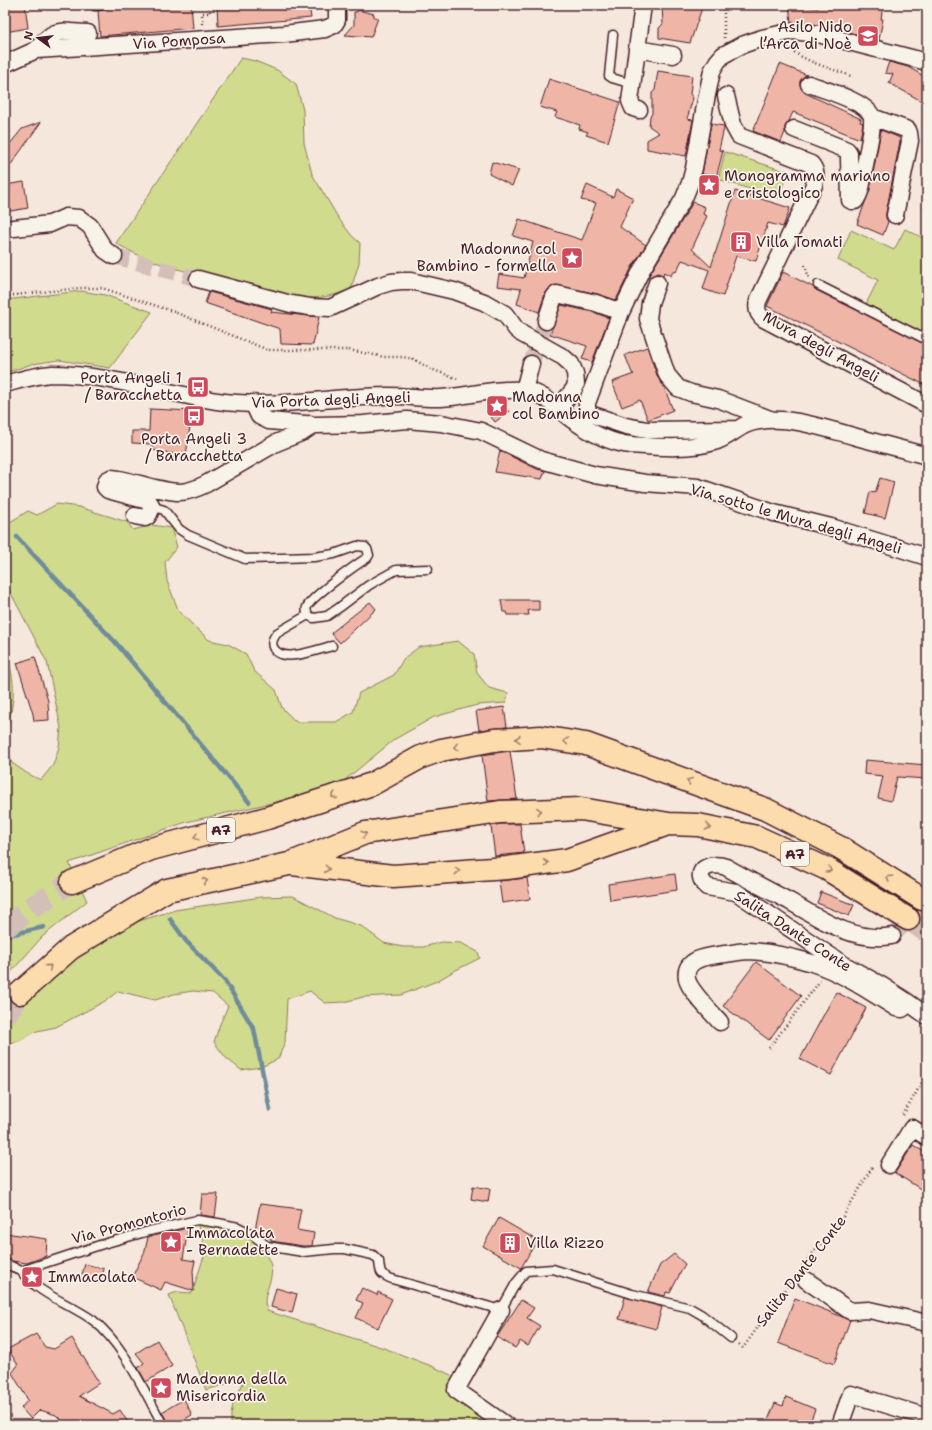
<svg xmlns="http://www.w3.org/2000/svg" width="932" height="1430" font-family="'Shantell Sans',sans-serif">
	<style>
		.green { fill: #d0db8e; stroke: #8d7d5c }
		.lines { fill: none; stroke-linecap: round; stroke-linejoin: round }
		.stream { stroke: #6f8c9c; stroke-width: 4.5 }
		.building { fill: #efb6a7; stroke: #4a1f2b }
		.street-tunnel { stroke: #d3bfb8; stroke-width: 16; stroke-dasharray: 16 8; stroke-linecap: butt }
		.highway-tunnel { stroke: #d3bfb8; stroke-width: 22; stroke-dasharray: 22 11; stroke-linecap: butt }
		.lane-casing { stroke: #4a1f2b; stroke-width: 11 }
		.street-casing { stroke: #4a1f2b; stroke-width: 19 }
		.highway-casing { stroke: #4a1f2b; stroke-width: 25 }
		.path { stroke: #4a1f2b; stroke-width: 2.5; stroke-dasharray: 1 3; stroke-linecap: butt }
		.lane { stroke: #f7f3e8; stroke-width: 8 }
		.street { stroke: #f7f3e8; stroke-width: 16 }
		.highway { stroke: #fcdcac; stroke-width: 22 }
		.oneway { stroke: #a37e6c }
		.labels { text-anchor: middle; stroke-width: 3.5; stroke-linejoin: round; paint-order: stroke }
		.shield { fill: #f7f3e8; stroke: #7e5f64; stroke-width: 1 }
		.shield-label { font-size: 14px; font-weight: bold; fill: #4a1f2b }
		.poi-label { font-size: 15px; fill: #4a1f2b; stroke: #f7f3e8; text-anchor: start }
		.street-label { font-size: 15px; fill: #4a1f2b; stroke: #f7f3e8 }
	</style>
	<rect width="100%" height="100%" fill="#f5e7db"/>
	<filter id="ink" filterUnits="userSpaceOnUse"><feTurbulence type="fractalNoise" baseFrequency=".025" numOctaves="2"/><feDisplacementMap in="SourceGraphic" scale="8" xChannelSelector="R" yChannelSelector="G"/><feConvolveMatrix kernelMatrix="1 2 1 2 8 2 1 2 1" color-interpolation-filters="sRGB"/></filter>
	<g filter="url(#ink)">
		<path class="green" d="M241,58L255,61L277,70L296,84L303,110L304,143L312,174L339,219L352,236L360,243L359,263L351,289C335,296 318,299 300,298C274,297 248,288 223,281C186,271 149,264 116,243Z
			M725,152L788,172L778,198L718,179Z
			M905,229L927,240V335L866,304L878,280L838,260L851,230L894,250Z
			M81,291L105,295L152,312L110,368L59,360L32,364L5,373V300Z
			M57,504L79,507L127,522L133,530L152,525L171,528L177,547L165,562L167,581L179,612L209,640L228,644L246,654L254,671L276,690L282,708L296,722H336L353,712L359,693L394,675L404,658L419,647L458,641L474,654L477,673L489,688L508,693L506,703L477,705L434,717L395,739L334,789L186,822L69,863L87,901L42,937L5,979V742L12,763L28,774L41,780L53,765L59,747L61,728L47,662L5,582V525L28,511L37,515Z
			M5,651C17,681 15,704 5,734Z
			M293,896L335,918L361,926L384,943L403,947H423L442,942L461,943L478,952L480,958L454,971L437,981L401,995L363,997L344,1002L325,1003L310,991L287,999L285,1042L278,1059L261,1067L241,1070L226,1058L214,1042L220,1024L228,1006L213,993L193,991L174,994L155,1000L118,991L107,1000L56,1027L37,1031L19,1041L5,1044V980L32,996L74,956L129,924L175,910L261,897Z
			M197,1223C224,1226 241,1226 260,1248C264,1252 270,1260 271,1266C274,1278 265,1290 265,1302C265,1305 267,1308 267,1311L384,1348L434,1367L457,1378L493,1425H231V1415L233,1404L243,1383L240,1380L206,1390L169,1295L177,1292L192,1293L206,1250Z"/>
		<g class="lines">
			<path class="stream" d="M17,537L116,643L249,802
				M170,919L186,941L225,981L254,1029L270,1110
				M5,936L44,927"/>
		</g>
		<path class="building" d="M5,5H25L28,28L5,32Z
			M142,5H191L193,28L100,36L98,11L103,10L106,8Z
			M217,5H309L311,18L218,26Z
			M662,5H703L690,43L659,38V28L663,24Z
			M789,5L818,8V5H883L881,19H883L879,40L820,25L791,22Z
			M358,10L374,14V17L378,18L371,37L345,35L354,25V12H357Z
			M889,62L908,67L927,78V104L889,83L893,74L885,73Z
			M780,64L807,75L803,77L800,81V85L802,90L805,93L861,119L860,122L863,123L860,139L793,112L789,121L785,126V132L781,142L753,131Z
			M658,71L692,76L690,94L693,98L687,119L693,120L686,156L647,149V140L659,133L649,126L650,116L652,114V93L655,90Z
			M549,79L620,102L608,142L586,135L588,132L579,129L580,125L555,117L557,112L540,107Z
			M41,122L5,173V150L22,129Z
			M711,124L724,126V128L719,150L723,151L716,178L702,174Z
			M881,130L900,138V141L886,213V218L888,222L883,235L857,224L870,189Z
			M492,162L519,170L512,186L489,174Z
			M24,182L28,208L5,212V185Z
			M587,185L613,197L616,189L633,198L620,227L646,245L632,267L616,300L598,294L555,285L550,287L545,294L539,312L517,304L521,289L497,286L499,274L524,278L533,242L513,236L519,219L582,240L596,203L581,200Z
			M735,191L790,208L783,227L768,223L756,261L736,256L723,296L703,289L709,270L682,260L676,272L673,271L671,276L664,272L663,275L658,273L651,276L647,279L693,202L705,207L703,214L707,216L692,249L711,267Z
			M783,272L813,287L816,290L927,345V386L767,306Z
			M209,292L272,309L271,312L319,317L313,345L281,344L280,329L205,303Z
			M561,305L593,312L609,318L592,362L582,359L587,346L550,334Z
			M647,347L658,378L663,385L673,410L648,420L640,400L622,407L612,382L634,374L632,373L625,355Z
			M502,402L509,412L495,422L488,413Z
			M150,409L192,411L186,456L152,450V444L132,443V431H149Z
			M500,451L537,469L545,471L542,479L495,472Z
			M880,478L894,482L885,518L865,513L870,492L875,493Z
			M501,600H539V610H528L529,615H508L507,612H503Z
			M370,602L376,609L340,643L331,633Z
			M35,657L48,701L49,720L34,721L33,714L17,663Z
			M504,707L507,727L479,730L476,711Z
			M510,751L517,799L488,801L482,755Z
			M865,760L927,765V779L897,777L891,801L878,798L883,776L864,774Z
			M501,824H520L524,853L495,856L491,826Z
			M675,874L677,890L610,900L608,884Z
			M527,878L530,899L502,903L499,881Z
			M821,892L854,905L849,916L817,903Z
			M756,962L801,996L769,1040L723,1006Z
			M836,992L866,1008L831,1075L800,1059Z
			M913,1145L927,1154V1193L895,1173Z
			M473,1186L490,1189L488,1202L471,1199Z
			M202,1194H218L215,1217L200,1215Z
			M260,1204L301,1209L297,1230L314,1233L312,1246H303L271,1241V1239L261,1234L255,1230Z
			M499,1218L537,1240L521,1268L483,1246Z
			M188,1228L183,1259L195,1261L193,1270L194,1291L165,1282L161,1290L132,1277L145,1251L148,1237Z
			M5,1233L47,1239L46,1256L27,1263L12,1261L5,1258Z
			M674,1254L685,1264L670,1293L666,1292L665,1296L648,1292L660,1265Z
			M85,1264L104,1269L100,1283L81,1278Z
			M276,1288L297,1294L292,1313L271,1307Z
			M362,1288L377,1295L378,1292L392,1299L378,1328L356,1318L363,1303L356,1300Z
			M625,1297L662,1307L656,1329L619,1319Z
			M795,1298L850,1320L834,1364L778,1343Z
			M521,1300L534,1308L527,1318L540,1326L528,1346L520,1341L515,1348L497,1337Z
			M36,1334L45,1347L54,1349L72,1338L99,1383L79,1396L113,1414L120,1410L127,1421L134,1425H66L56,1415L40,1410L31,1419L21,1408L28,1400L12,1373L18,1365L8,1349Z
			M157,1340L172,1366L146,1382L138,1368L144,1363L136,1353Z
			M786,1397L815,1409L809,1425H766L775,1403L783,1406Z
			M184,1399L192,1415L174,1425H169L162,1412Z"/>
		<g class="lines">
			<path class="street-tunnel" d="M114,256L198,279
				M531,364L546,321
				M892,936L927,904"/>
			<path class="highway-tunnel" d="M908,919L927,932
				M5,928L35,905L72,882
				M5,1016L20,993"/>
			<g class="lane-casing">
				<path id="lane" d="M95,6L102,5
					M613,35L609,76L612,78L632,84
					M818,285L927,340
					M151,506L164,510L179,529L188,535L245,559L314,557L334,554L357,546L365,547L367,549L369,555L367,558C357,564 310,598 307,607C305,612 309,617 314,618L327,616L340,607L369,585L396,570L428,569
					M308,615L277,633C274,637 271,641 273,647C281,665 318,649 332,646
					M5,1263L21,1271L103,1244L149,1231L197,1220L218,1223L238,1227L250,1233L267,1246L303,1252L334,1249H345L373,1255L379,1261C380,1273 380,1274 392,1279L501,1310L516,1283L526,1271L553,1269L632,1294L690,1308L702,1315L731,1338
					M21,1271C25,1276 30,1282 36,1286C54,1300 75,1307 94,1321C124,1345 144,1391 163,1425"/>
			</g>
			<g class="street-casing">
				<path id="street" d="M637,49L673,55
					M36,50C56,26 58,32 88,33
					M5,64L36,50L284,34L325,29L334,25L337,20V5
					M726,96L733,125L739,136L811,164C817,171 816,177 814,185L758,301C756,309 757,314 764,319L927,405
					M639,110L633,108L630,101L643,5
					M872,117L908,130L909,133L910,141L895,215
					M794,129L847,150L849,153V158L850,200L852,201H855C863,191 863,173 866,160C868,148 873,130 872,118C871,103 822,89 809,84
					M5,229L50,224L66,217L79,218L90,226L105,250L114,256
					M198,279L291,304L310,307L330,308L378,286L391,282L402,281H411L454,291L484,302L505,314L516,329L522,334L563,357L571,364L575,373L576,384L574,389L558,409
					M657,283L650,303L648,319L667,375L678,388L691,393L718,399L770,419
					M546,321L554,297L557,294L596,303L621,312
					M5,384C19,380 37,375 52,374C108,374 162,393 217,401C273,409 328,397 384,396C403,395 422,399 441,398C468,396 495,388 522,390C545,392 556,409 574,421C591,433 611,443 631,445C657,447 692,450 717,441C733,435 741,423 759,421C791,416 823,428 853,436C878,443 902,449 927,456
					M524,390L531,364
					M253,403L259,416L269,421L317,425L363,424L407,420L441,423L481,431L541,460L595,475L645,483L698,487L774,513L831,527L927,557
					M736,429L647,430L626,426L590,414L587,409V403L621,312L641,271L684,198L690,183L694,168L706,100L712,71L717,62L723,55L742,45L762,38L793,31L818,34L927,62
					M135,516L145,518L148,516C151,511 153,505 148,501L108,490L105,487L107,480L111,478L119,479C136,482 163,492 179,492C188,492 198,488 206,484L276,443L303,432L309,428L310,424
					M906,1001L927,1016
					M720,1022C712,1013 689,990 687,979C683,957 711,956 725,954C733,953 741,951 749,951C770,952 792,957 812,963C843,973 869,991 896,1008L902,1009L906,1006V1001L881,985L841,963L736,892L707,887C691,871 709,861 726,867C747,879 768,890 789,901C820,919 855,943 892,936
					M889,1165L912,1128L927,1137
					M806,1280L850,1311L869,1310L927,1323
					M501,1310L456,1390L506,1425
					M840,1425L851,1394L927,1417"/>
			</g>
			<g class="highway-casing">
				<path id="highway" d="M292,864L393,876L507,868L567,860L668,824
					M72,882L151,849L267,818L372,784L421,757L441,750L494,740L541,737L586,744L765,809L841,848L922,899
					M20,993L71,948L167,890L289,864L365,833L500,812L581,809L669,824L698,825L757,837L827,869L908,919"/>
			</g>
			<path class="path" d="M724,5V38
				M202,24V13H210L209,5
				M788,47C803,62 834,69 853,77
				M927,191L924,208L925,214L927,215
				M805,265L809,278
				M5,296L80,288H102L172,311L268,350H349L384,357H403L413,359L431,369L458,379
				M769,1048L820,981
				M903,1115L927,1074
				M802,1266L841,1220L873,1166
				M739,1345L743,1348L791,1281"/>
			<use href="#lane" class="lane"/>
			<use href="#street" class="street"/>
			<use href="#highway" class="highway"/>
		</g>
		<defs><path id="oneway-chevron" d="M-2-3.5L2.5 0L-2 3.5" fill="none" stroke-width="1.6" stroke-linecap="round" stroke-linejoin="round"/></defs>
		<g class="oneway">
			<use href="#oneway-chevron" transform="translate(518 739) rotate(177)"/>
			<use href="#oneway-chevron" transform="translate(566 741) rotate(-171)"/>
			<use href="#oneway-chevron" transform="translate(456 747) rotate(169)"/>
			<use href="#oneway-chevron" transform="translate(689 781) rotate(-160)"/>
			<use href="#oneway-chevron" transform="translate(334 796) rotate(162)"/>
			<use href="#oneway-chevron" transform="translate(539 811) rotate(-2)"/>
			<use href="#oneway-chevron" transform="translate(708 827) rotate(11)"/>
			<use href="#oneway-chevron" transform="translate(364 834) rotate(-17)"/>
			<use href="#oneway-chevron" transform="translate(196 837) rotate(165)"/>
			<use href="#oneway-chevron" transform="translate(546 863) rotate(-7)"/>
			<use href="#oneway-chevron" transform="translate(327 869) rotate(7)"/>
			<use href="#oneway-chevron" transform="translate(829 870) rotate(30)"/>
			<use href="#oneway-chevron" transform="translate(457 871) rotate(-4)"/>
			<use href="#oneway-chevron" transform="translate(889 878) rotate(-148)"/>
			<use href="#oneway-chevron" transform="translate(205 881) rotate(-12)"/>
			<use href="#oneway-chevron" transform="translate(49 967) rotate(-41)"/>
		</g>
	</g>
	<defs>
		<g id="school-square" transform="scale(1.15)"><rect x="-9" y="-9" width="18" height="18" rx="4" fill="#d1495b" stroke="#f7f3e8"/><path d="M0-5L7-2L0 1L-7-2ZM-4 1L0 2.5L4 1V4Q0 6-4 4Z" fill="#fff"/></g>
		<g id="sight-square" transform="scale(1.15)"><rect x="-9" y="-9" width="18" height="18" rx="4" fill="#d1495b" stroke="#f7f3e8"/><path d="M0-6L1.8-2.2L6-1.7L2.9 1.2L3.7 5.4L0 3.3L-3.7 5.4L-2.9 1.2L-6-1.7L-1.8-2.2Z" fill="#fff"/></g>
		<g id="building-square" transform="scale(1.15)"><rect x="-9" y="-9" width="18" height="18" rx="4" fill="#d1495b" stroke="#f7f3e8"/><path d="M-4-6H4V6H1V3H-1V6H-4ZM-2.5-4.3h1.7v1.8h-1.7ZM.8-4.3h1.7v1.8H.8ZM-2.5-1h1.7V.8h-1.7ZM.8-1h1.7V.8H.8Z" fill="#fff"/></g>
		<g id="bus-square" transform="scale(1.15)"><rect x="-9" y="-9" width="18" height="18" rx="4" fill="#d1495b" stroke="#f7f3e8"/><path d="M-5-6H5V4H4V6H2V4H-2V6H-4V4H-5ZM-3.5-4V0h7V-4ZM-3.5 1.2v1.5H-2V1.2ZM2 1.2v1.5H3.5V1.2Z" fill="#fff"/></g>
	</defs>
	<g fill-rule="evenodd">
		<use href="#school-square" x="868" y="36"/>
		<use href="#sight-square" x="709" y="185"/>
		<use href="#building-square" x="741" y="242"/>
		<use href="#sight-square" x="572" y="258"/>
		<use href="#bus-square" x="198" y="387"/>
		<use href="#sight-square" x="497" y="406"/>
		<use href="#bus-square" x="194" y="416"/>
		<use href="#sight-square" x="171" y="1242"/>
		<use href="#building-square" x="510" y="1243"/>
		<use href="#sight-square" x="32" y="1277"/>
		<use href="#sight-square" x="161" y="1388"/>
	</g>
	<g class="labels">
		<g class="shield">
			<rect x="207" y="818" width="28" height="24" rx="3"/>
			<rect x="781" y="842" width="28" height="24" rx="3"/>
		</g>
		<g class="shield-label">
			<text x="221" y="835">A7</text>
			<text x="795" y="859">A7</text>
		</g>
		<g class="poi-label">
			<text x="852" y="32" text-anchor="end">Asilo Nido<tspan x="852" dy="17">l’Arca di Noè</tspan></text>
			<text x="724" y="181">Monogramma mariano<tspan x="724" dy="17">e cristologico</tspan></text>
			<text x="756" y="247">Villa Tomati</text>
			<text x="556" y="254" text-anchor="end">Madonna col<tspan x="556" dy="17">Bambino - formella</tspan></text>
			<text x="182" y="383" text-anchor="end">Porta Angeli 1<tspan x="182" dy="17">/ Baracchetta</tspan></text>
			<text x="512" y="402">Madonna<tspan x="512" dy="17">col Bambino</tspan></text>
			<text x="194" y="444" text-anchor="middle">Porta Angeli 3<tspan x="194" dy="17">/ Baracchetta</tspan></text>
			<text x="186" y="1238">Immacolata<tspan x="186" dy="17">- Bernadette</tspan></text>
			<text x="526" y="1248">Villa Rizzo</text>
			<text x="48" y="1282">Immacolata</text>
			<text x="176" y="1384">Madonna della<tspan x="176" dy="17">Misericordia</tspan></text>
		</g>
		<g class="street-label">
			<text transform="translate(179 41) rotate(-4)" y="5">Via Pomposa</text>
			<text transform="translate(821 347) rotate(29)" y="5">Mura degli Angeli</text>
			<text transform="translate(331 400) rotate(-2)" y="5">Via Porta degli Angeli</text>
			<text transform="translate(796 519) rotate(16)" y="5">Via sotto le Mura degli Angeli</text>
			<text transform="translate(793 931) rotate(33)" y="5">Salita Dante Conte</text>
			<text transform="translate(129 1224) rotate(-15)" y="5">Via Promontorio</text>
			<text transform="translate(801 1271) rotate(-52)" y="5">Salita Dante Conte</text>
		</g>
	</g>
	<rect width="932" height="1430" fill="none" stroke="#f7f3e8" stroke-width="20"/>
	<rect x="10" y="10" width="912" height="1410" fill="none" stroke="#4a1f2b" stroke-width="1.5" filter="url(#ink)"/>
	<g transform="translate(38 38) rotate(285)" stroke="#f7f3e8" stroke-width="3" paint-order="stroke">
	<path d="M0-3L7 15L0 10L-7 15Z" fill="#4a1f2b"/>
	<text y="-6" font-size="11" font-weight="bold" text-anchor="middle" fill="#4a1f2b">N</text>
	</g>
</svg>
